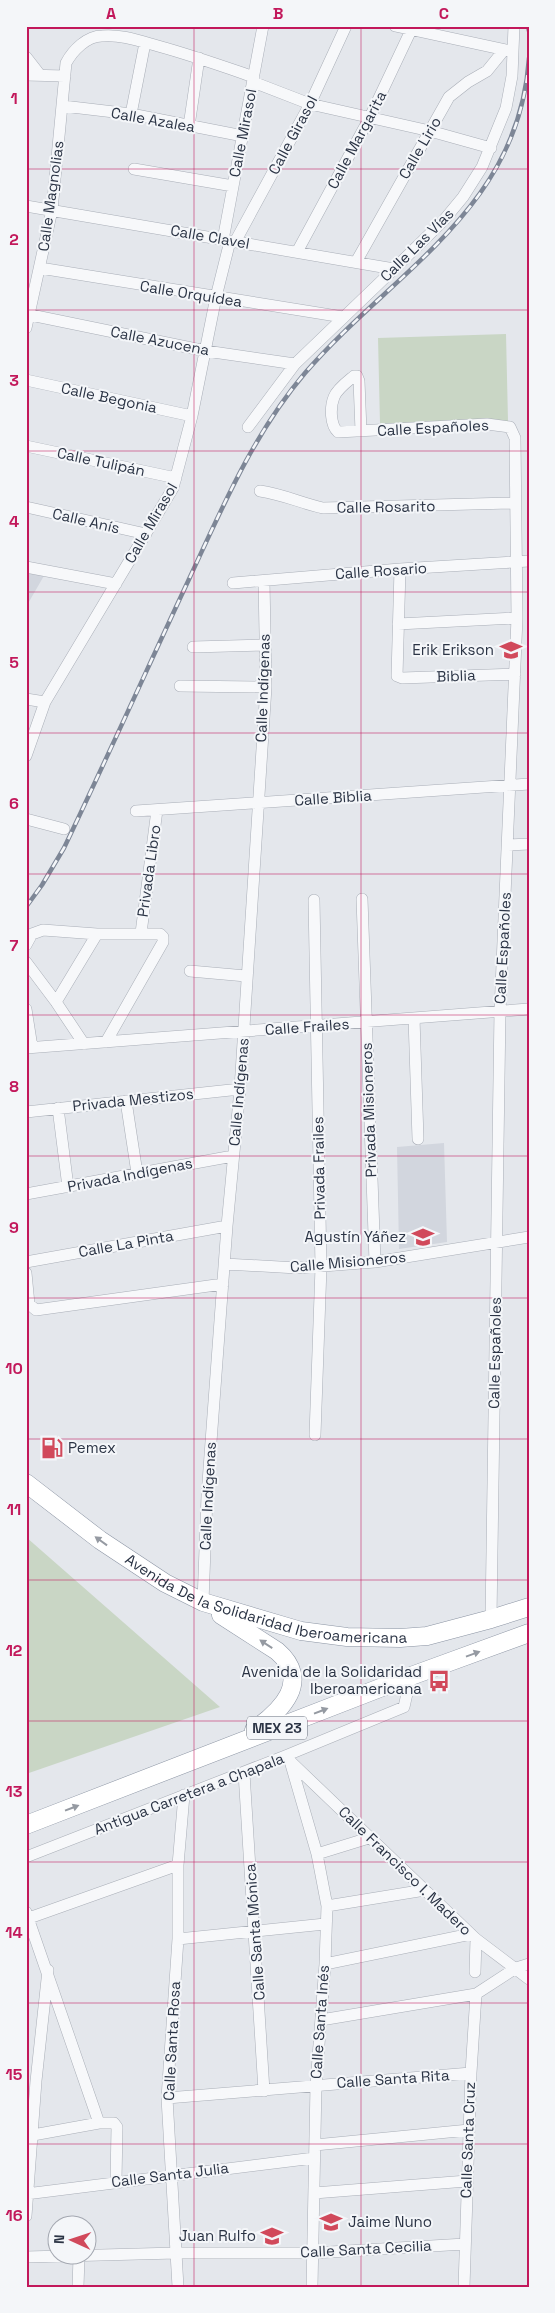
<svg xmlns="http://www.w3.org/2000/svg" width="555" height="2313" font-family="'Space Grotesk',sans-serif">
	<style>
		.built { fill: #d2d6de }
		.green { fill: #c9d6c5 }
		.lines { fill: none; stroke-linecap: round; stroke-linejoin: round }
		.minor-casing { stroke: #a9aeb7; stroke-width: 12 }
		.highway-casing { stroke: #8b94a3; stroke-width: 19 }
		.minor { stroke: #f7f8fa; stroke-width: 11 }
		.highway { stroke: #fff; stroke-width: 18 }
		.rail-casing { stroke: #7d8696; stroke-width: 4.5 }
		.rail { stroke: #f4f6f9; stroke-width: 2.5; stroke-dasharray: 8; stroke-linecap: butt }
		.oneway { fill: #959aa2 }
		.grid { fill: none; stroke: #c2185b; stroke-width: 1; stroke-opacity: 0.55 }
		.labels { text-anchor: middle; stroke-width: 4; stroke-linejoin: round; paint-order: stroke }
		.shield { fill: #f4f6f9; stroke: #676e7b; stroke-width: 1 }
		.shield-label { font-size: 14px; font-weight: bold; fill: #2b3445 }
		.street-label { font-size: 15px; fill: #2b3445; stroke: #f4f6f9 }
		.poi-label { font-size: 15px; fill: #2b3445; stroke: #f4f6f9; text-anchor: end }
		.neatline { fill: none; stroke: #c2185b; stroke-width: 2 }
		.grid-label { font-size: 16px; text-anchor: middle; font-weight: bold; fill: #c2185b }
	</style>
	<rect width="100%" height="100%" fill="#e4e7ec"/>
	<path class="built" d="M26,571L45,574L26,607Z
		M444,1143L447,1242L399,1249L397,1147Z"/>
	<path class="green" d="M506,334L508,421L380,424L378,338Z
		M26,1537L220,1707L26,1774Z"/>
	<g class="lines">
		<g class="minor-casing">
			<path id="minor" d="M395,26L510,51
				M26,57L40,75
				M26,75L65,76
				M253,82L310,104L430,131L491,148
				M63,106L131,114L243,136
				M131,114L145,43
				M189,126L199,58
				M134,169L233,186
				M26,206L394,269
				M223,240L263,26
				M235,242L310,104L346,26
				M297,252L370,117L413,26
				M356,262L449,97L468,82L487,71L504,50
				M40,268L343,317
				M26,314L206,351L295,364
				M26,328L52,210L66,63C73,50 87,36 102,36C120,34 140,41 158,46C191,55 222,66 254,77
				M26,380L192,416
				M248,427L295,364L394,269L444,220L463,197L482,167L506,108L512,76L514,26
				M361,431L359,381L357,376H354C348,381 337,389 334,397C330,407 330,425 338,432L487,424L510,427L515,438L517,618L500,1011L491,1619
				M26,446L176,478
				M260,491C282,494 301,503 323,508L514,503
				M26,507L146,534
				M26,567L116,584
				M400,569L397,676L402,678L515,674
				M233,583L400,569L529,561
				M398,624L517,618
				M193,647L265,645
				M180,686L266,687
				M26,699L45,702
				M26,756L45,702L173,488L192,416L216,297L230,241
				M136,811L529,784
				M26,819L64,829
				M508,845L529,844
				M362,899L375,1262
				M314,900L321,1267L315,1435
				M141,933L157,810
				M26,945L32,934L43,930L97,934H160L163,937V942L106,1042
				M26,962L56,1002L84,1044
				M190,971L246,976
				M56,1002L97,934
				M26,1009L32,1047
				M414,1018L418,1139
				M26,1048L529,1009
				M126,1101L137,1173
				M58,1108L68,1187
				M26,1112L240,1089
				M26,1194L233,1156
				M26,1262L227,1226
				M225,1264L297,1268L375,1262L529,1237
				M26,1273L29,1304L36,1310L223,1284
				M203,1602L207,1496L227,1226L240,1089L266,687L264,581
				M290,1761L317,1854L327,1906L325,1964L316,2085L312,2287
				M290,1761L476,1939L529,1979
				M244,1773L264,2091
				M317,1854L372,1837
				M26,1857L285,1756L404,1707L411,1676
				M327,1906L425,1890
				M26,1912L99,2123
				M29,1918L178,1865
				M178,1939L325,1924
				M325,1964L471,1934
				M475,1972L476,1939
				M321,2020L476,1994L516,1968L529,1964
				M167,2098L471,2073
				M33,2135L99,2123H114L117,2127L116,2181
				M315,2145L469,2130
				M314,2193L467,2181
				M26,2194L314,2158
				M26,2216L36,2081L48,1970
				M26,2257L176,2253H313L465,2244
				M78,2287L79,2257
				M178,2287L167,2098L178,1939V1865L184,1795
				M464,2287L471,2073L476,1994"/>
		</g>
		<g class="highway-casing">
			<g id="highway">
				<path id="s1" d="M26,1483L100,1540L165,1583L203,1602L301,1631L347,1637L400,1638L427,1636L491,1619L529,1607"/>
				<path d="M221,1615L277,1651C312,1681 281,1711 254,1730"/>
				<path d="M26,1825L411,1676L529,1633"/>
			</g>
		</g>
		<use href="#minor" class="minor"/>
		<use href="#highway" class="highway"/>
		<g class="rail-casing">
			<path id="rail" d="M528,26L529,31
				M26,907L42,885L64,848C107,758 148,667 190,577C223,506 254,433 305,373C393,271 519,210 529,58"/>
		</g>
		<use href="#rail" class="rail"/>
	</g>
	<defs><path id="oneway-solid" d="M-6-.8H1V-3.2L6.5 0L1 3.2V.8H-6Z" transform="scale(1.25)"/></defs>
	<g class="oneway">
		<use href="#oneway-solid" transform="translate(101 1541) rotate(-144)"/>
		<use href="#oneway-solid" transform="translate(266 1644) rotate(-147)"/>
		<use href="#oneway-solid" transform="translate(473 1654) rotate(-20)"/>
		<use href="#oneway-solid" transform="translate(321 1711) rotate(-21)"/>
		<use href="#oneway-solid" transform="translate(72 1808) rotate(-21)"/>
	</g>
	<path class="grid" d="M194,26V2287M361,26V2287M26,169H529M26,310H529M26,451H529M26,592H529M26,733H529M26,874H529M26,1015H529M26,1156H529M26,1298H529M26,1439H529M26,1580H529M26,1721H529M26,1862H529M26,2003H529M26,2144H529"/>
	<defs>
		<g id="school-bare" transform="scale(1.725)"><path d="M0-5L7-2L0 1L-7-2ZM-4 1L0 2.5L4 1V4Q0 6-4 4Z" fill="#d1495b" stroke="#f4f6f9" stroke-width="2.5" paint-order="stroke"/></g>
		<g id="fuel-bare" transform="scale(1.725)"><path d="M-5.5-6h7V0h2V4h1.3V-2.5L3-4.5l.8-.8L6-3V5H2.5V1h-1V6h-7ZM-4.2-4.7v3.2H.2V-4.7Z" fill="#d1495b" stroke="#f4f6f9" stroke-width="2.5" paint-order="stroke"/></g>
		<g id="bus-bare" transform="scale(1.725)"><path d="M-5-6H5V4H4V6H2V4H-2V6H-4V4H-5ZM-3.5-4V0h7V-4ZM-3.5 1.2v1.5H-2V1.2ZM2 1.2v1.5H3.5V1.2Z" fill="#d1495b" stroke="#f4f6f9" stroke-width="2.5" paint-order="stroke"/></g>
	</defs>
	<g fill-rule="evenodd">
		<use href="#school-bare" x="511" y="650"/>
		<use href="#school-bare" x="423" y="1237"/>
		<use href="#fuel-bare" x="52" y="1448"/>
		<use href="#bus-bare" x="439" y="1681"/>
		<use href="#school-bare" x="331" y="2222"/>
		<use href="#school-bare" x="272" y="2236"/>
	</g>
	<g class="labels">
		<rect class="shield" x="247" y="1716.5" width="60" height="23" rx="4"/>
		<g class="shield-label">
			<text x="277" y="1733">MEX 23</text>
		</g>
		<g class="street-label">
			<text transform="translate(153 120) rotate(10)" y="5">Calle Azalea</text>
			<text transform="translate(243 133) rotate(-79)" y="5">Calle Mirasol</text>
			<text transform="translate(293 135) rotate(-62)" y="5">Calle Girasol</text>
			<text transform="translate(357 140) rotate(-62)" y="5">Calle Margarita</text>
			<text transform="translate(420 148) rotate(-60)" y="5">Calle Lirio</text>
			<text transform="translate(51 196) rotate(-82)" y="5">Calle Magnolias</text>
			<text transform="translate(210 237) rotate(10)" y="5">Calle Clavel</text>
			<text transform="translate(417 245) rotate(-45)" y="5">Calle Las Vías</text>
			<text transform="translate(191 294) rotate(9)" y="5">Calle Orquídea</text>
			<text transform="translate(160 341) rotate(11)" y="5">Calle Azucena</text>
			<text transform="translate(109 398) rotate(12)" y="5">Calle Begonia</text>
			<text transform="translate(433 428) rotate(-3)" y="5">Calle Españoles</text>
			<text transform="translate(101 462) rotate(12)" y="5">Calle Tulipán</text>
			<text transform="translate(386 507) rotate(-1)" y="5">Calle Rosarito</text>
			<text transform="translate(86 521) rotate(13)" y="5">Calle Anís</text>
			<text transform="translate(151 523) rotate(-60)" y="5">Calle Mirasol</text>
			<text transform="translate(381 571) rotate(-4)" y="5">Calle Rosario</text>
			<text transform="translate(456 676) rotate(-2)" y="5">Biblia</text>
			<text transform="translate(263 688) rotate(-88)" y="5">Calle Indígenas</text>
			<text transform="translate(333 798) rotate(-4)" y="5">Calle Biblia</text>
			<text transform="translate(149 871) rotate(-82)" y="5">Privada Libro</text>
			<text transform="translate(503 948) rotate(-87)" y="5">Calle Españoles</text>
			<text transform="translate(307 1027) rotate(-4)" y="5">Calle Frailes</text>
			<text transform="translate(239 1092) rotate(-85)" y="5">Calle Indígenas</text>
			<text transform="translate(133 1100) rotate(-6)" y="5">Privada Mestizos</text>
			<text transform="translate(369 1110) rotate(-92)" y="5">Privada Misioneros</text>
			<text transform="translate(319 1168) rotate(-91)" y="5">Privada Frailes</text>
			<text transform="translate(130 1175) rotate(-11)" y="5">Privada Indígenas</text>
			<text transform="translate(126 1244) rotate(-10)" y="5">Calle La Pinta</text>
			<text transform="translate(348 1262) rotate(-5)" y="5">Calle Misioneros</text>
			<text transform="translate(495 1353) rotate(-89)" y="5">Calle Españoles</text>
			<text transform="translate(208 1496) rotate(-87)" y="5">Calle Indígenas</text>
			<text dy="5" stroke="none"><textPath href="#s1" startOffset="274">Avenida De la Solidaridad Iberoamericana</textPath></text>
			<text transform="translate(189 1794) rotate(-21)" y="5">Antigua Carretera a Chapala</text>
			<text transform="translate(405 1871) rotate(44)" y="5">Calle Francisco I. Madero</text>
			<text transform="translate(255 1932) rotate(-94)" y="5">Calle Santa Mónica</text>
			<text transform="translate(320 2022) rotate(-86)" y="5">Calle Santa Inés</text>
			<text transform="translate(172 2041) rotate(-87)" y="5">Calle Santa Rosa</text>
			<text transform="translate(393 2079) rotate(-4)" y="5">Calle Santa Rita</text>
			<text transform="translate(468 2140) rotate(-88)" y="5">Calle Santa Cruz</text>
			<text transform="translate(170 2175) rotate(-7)" y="5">Calle Santa Julia</text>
			<text transform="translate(366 2249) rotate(-3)" y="5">Calle Santa Cecilia</text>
		</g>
		<g class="poi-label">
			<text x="494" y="655">Erik Erikson</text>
			<text x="406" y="1242">Agustín Yáñez</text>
			<text x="68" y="1453" text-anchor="start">Pemex</text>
			<text x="422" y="1677">Avenida de la Solidaridad<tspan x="422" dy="17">Iberoamericana</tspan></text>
			<text x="348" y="2227" text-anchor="start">Jaime Nuno</text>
			<text x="256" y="2241">Juan Rulfo</text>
		</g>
	</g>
	<rect width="555" height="2313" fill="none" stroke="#f4f6f9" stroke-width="55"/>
	<g transform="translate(72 2240) rotate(273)"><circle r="24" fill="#f4f6f9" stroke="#a4a8b1"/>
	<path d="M0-4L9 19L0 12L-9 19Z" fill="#d1495b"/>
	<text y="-8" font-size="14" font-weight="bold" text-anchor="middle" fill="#2b3445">N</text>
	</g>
	<rect x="28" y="28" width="500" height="2258" class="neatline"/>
	<g class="grid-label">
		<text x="111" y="19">A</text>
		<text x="278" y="19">B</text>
		<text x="444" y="19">C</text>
		<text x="14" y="104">1</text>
		<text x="14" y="245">2</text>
		<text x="14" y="386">3</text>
		<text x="14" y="527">4</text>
		<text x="14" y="668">5</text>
		<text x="14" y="809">6</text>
		<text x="14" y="951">7</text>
		<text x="14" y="1092">8</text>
		<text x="14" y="1233">9</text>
		<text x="14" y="1374">10</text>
		<text x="14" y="1515">11</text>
		<text x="14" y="1656">12</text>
		<text x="14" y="1797">13</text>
		<text x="14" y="1938">14</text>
		<text x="14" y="2080">15</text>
		<text x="14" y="2221">16</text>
	</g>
</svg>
